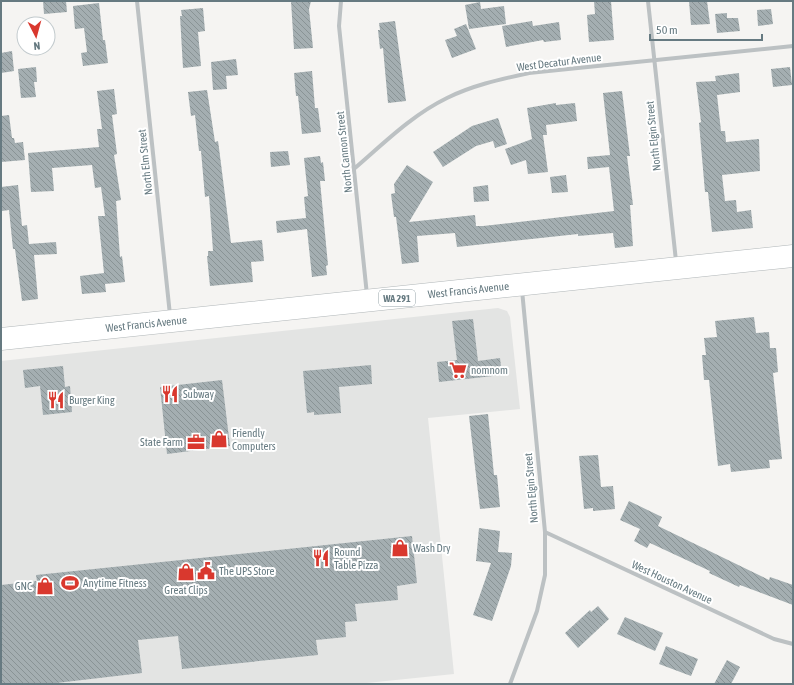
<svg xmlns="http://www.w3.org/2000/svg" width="794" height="685" font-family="'Asap Condensed',sans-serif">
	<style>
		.built { fill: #e3e4e3 }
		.building { fill: url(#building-back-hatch) }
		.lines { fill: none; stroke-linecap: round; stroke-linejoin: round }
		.primary-casing { stroke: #b0b6b8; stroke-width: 23 }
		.street { stroke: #bcc1c3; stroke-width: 4 }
		.primary { stroke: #fff; stroke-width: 22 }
		.labels { text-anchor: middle; stroke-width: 4; stroke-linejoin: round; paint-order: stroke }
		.shield { fill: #fff; stroke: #94a2a7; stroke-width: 1 }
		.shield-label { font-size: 10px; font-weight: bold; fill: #667a81 }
		.street-label { font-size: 11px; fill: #667a81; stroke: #fff }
		.poi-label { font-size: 11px; fill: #667a81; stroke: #fff; text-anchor: start }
	</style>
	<defs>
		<pattern id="building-back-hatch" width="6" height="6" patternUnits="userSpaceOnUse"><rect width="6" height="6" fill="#a4aeb1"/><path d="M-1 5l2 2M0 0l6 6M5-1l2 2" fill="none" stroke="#899395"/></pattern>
	</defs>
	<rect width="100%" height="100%" fill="#f5f4f2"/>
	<path class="built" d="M498,308L507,311L510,317L520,409L428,418L454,674L357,684H1V361Z"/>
	<path class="building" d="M43,1H66L67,12L44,14Z
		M291,1H311L309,9L313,48L294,49Z
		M594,1H611L614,40L589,42L587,15L595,14Z
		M689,1H707L710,24L691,25Z
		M480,2L481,9L504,6L506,24L469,29L465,5Z
		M99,3L103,40H105L108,63L83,66L81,53L87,52L84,28L75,29L73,6Z
		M203,8L205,31L198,32L201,66L183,68L180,16H182L181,10Z
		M771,9L773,24L758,26L757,10Z
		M727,13V18H738L740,31L717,33L715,14Z
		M395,21L406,101L388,103L383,48L380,49L378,30H380L379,23Z
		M532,21L533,26L559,22L561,40L544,42L543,40L506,47L502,26Z
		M466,24L476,49L452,58L445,40L457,36L454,29Z
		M12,51L14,71L1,73V53Z
		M236,59L238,75L226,76L227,89L213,90L211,62Z
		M36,67L37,82H34L36,97L21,98L18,69Z
		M790,67L792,85L773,87L771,69Z
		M312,71L315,108H318L321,132L302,134L298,96H296L294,73Z
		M739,73L740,92L717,95L721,131H725L726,142L759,139L760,171L722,175L725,201L736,200L737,212L751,210L753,228L712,232L708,192H705L699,123L701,122L696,82L716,81L715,76Z
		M114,89L117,114L112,115L117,154L114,155L121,200L116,201L120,257L122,256L125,282L105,284L106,292L82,294L80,276L104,273L98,216H105L101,187L95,188L92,165L52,168L54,191L31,192L28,153L99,147L97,129H102L97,91Z
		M207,90L215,142L218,141L219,148L231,243L262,240L264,261L251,262L253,282L210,286L207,256H208V251H213L209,196L205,197L201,151H199L195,115L191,116L188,92Z
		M622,91L630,156H627L633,205H630L633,246L615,248L613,233L578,236V234L457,247L455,233L417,236L419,262L402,264L396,217H394L391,194L395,193L394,184L407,165L433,182L409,222L475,215L476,226H483L614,211L609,167L588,169L587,157L610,155L603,93Z
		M556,103V105L575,103L577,121L546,125L547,135H543L548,172L528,174L526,160L511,165L505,149L532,139L527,108Z
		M9,115L12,138H14L15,143L23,142L25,160L1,162V116Z
		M498,118L507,144L495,148L493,141L476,146L443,167L433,152L472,126Z
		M288,151L290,165L271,167L270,152Z
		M320,156L321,163L323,162L325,181H320L328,265L326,266L327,275L312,277L307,229L277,233L276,221L306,218L304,197L308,196L304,158Z
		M566,175L568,192L552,193L550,177Z
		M18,185L22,226L27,225L29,244L56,242L57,254L34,255L38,299L22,301L15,249H13L9,210L2,211L1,187Z
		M488,185L489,201L474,202L473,187Z
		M754,317L756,333L769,332L770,348H776L778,372L773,373L782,459L769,460L770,468L731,472L730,464L718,466L709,380H704L702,355H706L704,338L717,337L715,321Z
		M473,319L478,361L500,358L502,375L439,382L437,362L457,360L452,321Z
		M371,365L372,384L339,387L341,413L314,415V412L307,413L303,371Z
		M63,366L65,387L70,386L72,412L43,415L40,386L25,388L23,370Z
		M222,380L230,446L167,454L160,387Z
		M488,414L494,475H497L500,507L480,509L469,416Z
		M598,455L601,487L613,486L615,509L593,511V508L584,509L579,456Z
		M629,501L662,517L658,526L769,580L770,577L793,585V605L740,585L739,587L709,573L710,571L650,543L647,548L634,541L640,529L620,520Z
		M479,528L500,531L498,552L512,553L511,566L492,621L473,615L491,563L476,561Z
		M412,536L417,583L397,586L398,600L355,604L357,621L345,622L346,637L316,640L318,655L182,669L178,636L138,640L142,673L48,684H1V585L37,581L36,575Z
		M598,606L609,619L578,648L565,633L590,610L591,612Z
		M625,617L663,633L655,651L617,634Z
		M666,646L698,659L691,676L659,664Z
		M727,660L740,667L731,684H714Z"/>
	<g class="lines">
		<g class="primary-casing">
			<g id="primary">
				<path id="s1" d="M1,339L793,256"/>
			</g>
		</g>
		<path class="street" d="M137,1L170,315
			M341,1L339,26L367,295
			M648,1L676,261
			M355,168C384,143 412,115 447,98C473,85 502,79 529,73L793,46
			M545,532L774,639L793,644
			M510,684L537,611L545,575V532L522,290"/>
		<use href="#primary" class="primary"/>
	</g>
	<defs>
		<g id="supermarket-bare" transform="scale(1.38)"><path d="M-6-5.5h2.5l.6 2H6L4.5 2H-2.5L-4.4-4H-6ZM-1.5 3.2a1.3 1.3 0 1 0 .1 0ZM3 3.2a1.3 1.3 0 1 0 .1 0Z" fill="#d9382e" stroke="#fff" stroke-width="2.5" paint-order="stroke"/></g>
		<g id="restaurant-bare" transform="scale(1.38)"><path d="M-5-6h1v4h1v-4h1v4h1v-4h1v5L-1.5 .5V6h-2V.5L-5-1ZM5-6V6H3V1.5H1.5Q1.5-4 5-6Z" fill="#d9382e" stroke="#fff" stroke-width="2.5" paint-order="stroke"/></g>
		<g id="shop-bare" transform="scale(1.38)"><path d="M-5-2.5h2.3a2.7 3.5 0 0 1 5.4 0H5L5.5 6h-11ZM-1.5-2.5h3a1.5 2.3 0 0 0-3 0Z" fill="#d9382e" stroke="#fff" stroke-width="2.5" paint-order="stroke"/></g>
		<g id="office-bare" transform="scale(1.38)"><path d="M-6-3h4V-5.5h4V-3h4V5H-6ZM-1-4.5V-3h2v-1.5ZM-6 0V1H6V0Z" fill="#d9382e" stroke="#fff" stroke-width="2.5" paint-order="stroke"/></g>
		<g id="civic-bare" transform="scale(1.38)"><path d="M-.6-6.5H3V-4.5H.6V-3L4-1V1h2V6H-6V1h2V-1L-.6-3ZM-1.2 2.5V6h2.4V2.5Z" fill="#d9382e" stroke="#fff" stroke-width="2.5" paint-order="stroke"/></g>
		<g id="stadium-bare" transform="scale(1.38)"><path d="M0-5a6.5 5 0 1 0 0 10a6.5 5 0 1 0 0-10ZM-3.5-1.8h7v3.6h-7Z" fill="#d9382e" stroke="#fff" stroke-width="2.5" paint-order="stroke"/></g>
	</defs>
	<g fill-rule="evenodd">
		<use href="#supermarket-bare" x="458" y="370"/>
		<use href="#restaurant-bare" x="170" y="394"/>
		<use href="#restaurant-bare" x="56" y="400"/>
		<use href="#shop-bare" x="219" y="439"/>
		<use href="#office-bare" x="196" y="442"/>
		<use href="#shop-bare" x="400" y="548"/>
		<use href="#restaurant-bare" x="321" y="558"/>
		<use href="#civic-bare" x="206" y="571"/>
		<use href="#shop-bare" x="186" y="572"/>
		<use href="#stadium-bare" x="70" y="583"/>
		<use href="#shop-bare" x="45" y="586"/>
	</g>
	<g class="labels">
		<rect class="shield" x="379" y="290" width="36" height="16" rx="3"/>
		<g class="shield-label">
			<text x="397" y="302">WA 291</text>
		</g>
		<g class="street-label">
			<text transform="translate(559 62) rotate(-7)" y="4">West Decatur Avenue</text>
			<text transform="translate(653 136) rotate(-96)" y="4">North Elgin Street</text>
			<text transform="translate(344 152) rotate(-96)" y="4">North Cannon Street</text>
			<text transform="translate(145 162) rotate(-96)" y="4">North Elm Street</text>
			<text dy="4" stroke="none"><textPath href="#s1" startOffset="470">West Francis Avenue</textPath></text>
			<text dy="4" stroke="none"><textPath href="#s1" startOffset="146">West Francis Avenue</textPath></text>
			<text transform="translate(531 488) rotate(-95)" y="4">North Elgin Street</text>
			<text transform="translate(672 582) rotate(25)" y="4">West Houston Avenue</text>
		</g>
		<g class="poi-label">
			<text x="471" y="374">nomnom</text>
			<text x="183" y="398">Subway</text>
			<text x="69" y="404">Burger King</text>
			<text x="232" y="437">Friendly<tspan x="232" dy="13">Computers</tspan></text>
			<text x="183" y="446" text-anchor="end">State Farm</text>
			<text x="413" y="552">Wash Dry</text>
			<text x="334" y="556">Round<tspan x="334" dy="13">Table Pizza</tspan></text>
			<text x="219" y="575">The UPS Store</text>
			<text x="83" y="587">Anytime Fitness</text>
			<text x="32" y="590" text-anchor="end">GNC</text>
			<text x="186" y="594" text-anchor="middle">Great Clips</text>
		</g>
	</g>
	<rect width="794" height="685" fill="none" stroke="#667a81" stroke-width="4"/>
	<g transform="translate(36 36) rotate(174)"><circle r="19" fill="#ffffff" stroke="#c2cacd"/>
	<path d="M0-3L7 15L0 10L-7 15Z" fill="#d9382e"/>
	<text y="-6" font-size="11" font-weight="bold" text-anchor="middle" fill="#667a81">N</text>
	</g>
	<path d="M650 34v6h112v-6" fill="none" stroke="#667a81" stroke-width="2"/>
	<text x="656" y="34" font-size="12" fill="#667a81" stroke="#ffffff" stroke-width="3" paint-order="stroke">50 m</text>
</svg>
